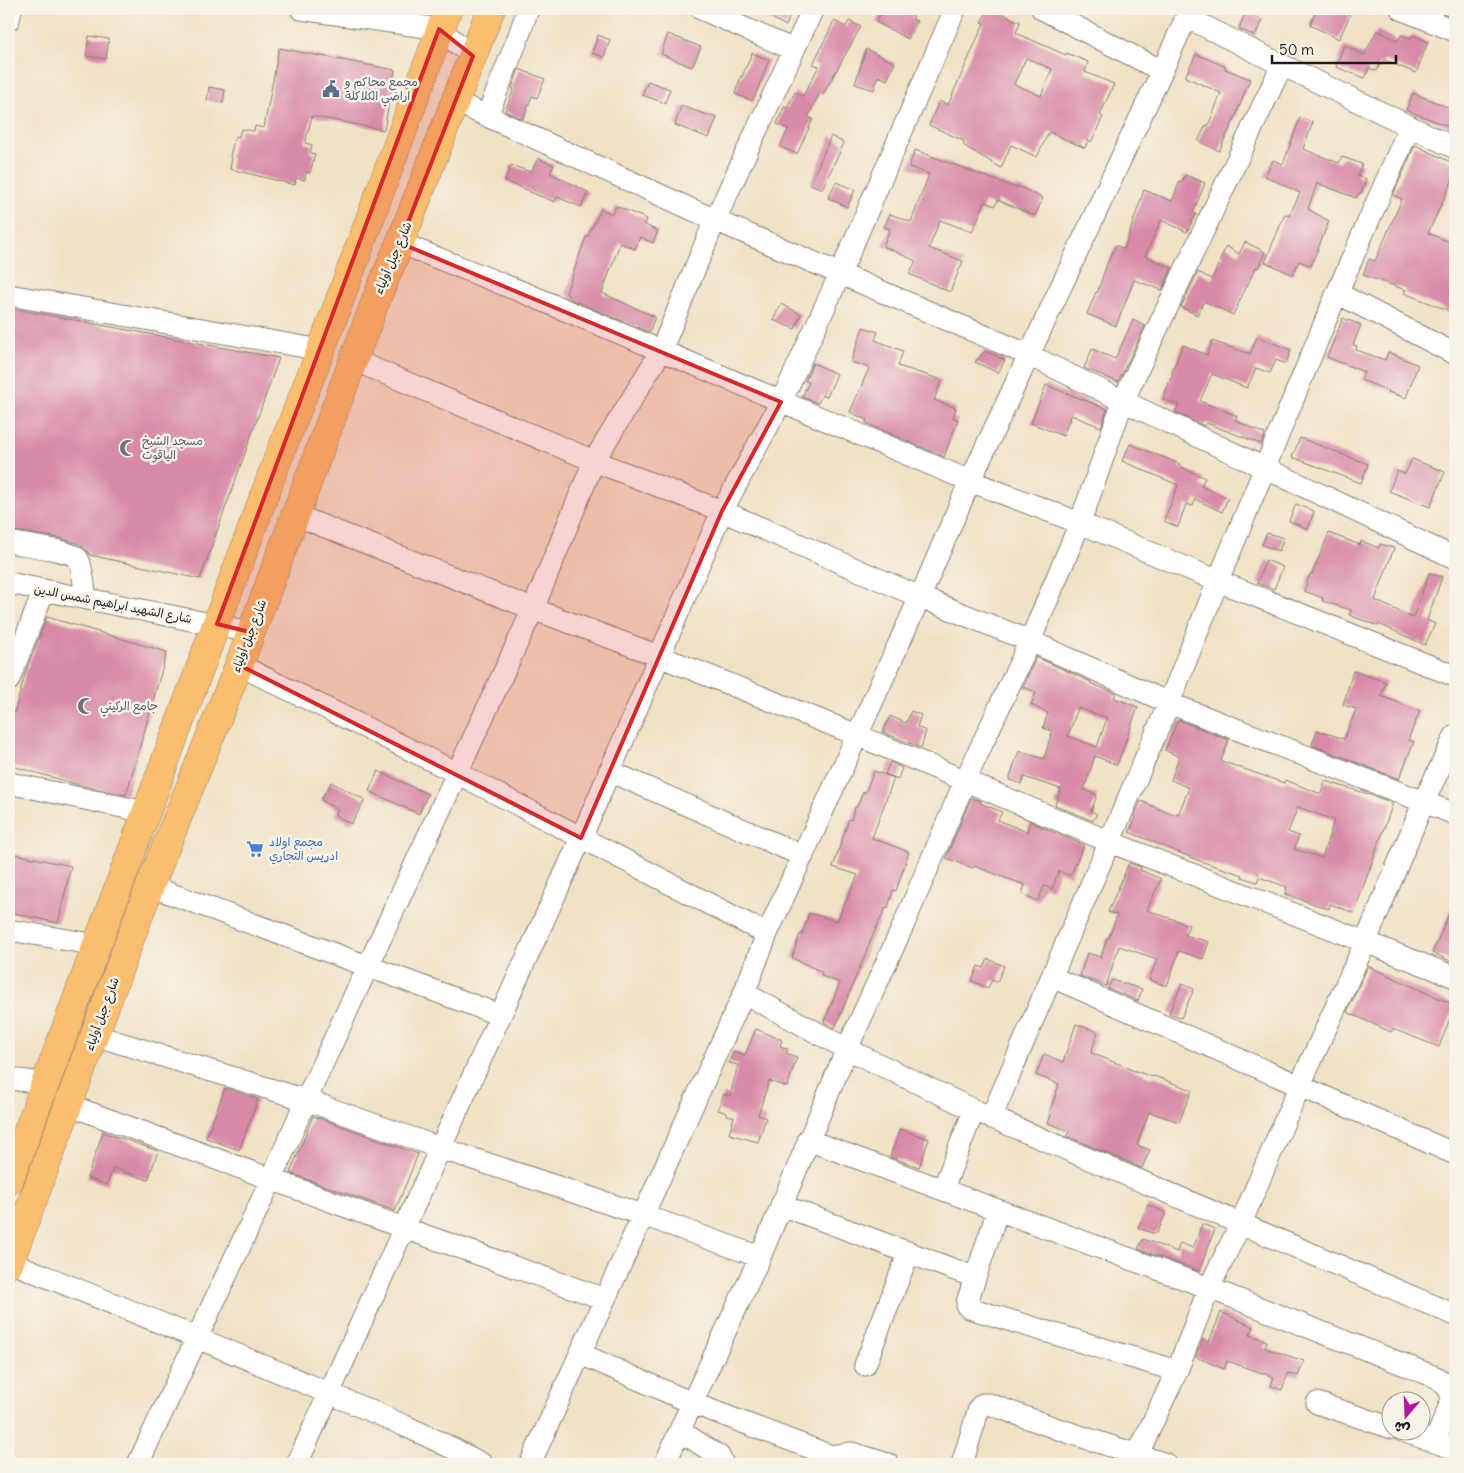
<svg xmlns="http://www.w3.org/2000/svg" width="1464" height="1473" font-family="Delius,'Playpen Sans Arabic',sans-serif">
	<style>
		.building { fill: #d88aa8; fill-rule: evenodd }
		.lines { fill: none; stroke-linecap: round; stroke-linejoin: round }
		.minor-casing { stroke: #867f71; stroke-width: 23 }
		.major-casing { stroke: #867f71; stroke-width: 29 }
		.minor { stroke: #fff; stroke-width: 21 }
		.major { stroke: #fbbd6e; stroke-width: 28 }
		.marked { fill: #d62828; fill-opacity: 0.2; stroke: #d62828; stroke-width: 4; stroke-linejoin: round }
		.labels { text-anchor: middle; stroke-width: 5; stroke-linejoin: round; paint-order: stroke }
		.service-label { font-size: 12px; fill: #4e5e75; stroke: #f7f3e8; text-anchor: start }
		.street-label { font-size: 12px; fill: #1c1c1c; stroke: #f7f3e8 }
		.worship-label { font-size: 12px; fill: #5b616d; stroke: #f7f3e8; text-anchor: start }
		.shop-label { font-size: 12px; fill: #366cbe; stroke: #f7f3e8; text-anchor: start }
	</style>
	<rect width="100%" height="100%" fill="#f7f3e8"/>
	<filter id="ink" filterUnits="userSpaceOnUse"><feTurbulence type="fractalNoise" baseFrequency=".02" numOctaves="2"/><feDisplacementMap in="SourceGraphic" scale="10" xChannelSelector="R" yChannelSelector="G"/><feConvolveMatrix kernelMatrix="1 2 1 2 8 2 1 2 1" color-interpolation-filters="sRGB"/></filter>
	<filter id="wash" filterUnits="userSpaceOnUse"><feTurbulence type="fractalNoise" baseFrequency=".0096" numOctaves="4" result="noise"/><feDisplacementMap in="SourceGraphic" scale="20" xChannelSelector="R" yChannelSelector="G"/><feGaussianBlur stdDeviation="1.12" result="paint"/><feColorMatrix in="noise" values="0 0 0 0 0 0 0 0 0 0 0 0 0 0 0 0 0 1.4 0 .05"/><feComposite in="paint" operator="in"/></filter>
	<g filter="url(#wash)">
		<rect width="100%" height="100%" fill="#f1e2c6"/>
		<g id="blocks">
			<path class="building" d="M756,9H783L791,12L786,26Z
				M883,9H917L912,19L917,21L908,39L876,22Z
				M989,9H993L1020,22L1016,33L1066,55L1067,53L1088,62L1085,72L1114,84L1100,115L1103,117L1091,142L1088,140L1085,148L1049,132L1037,157L1011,145L1001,168L963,145L964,141L929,125L939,101L948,105L984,23L981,22ZM1026,58L1052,69L1041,96L1014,84Z
				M1317,9H1336L1350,15L1339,39L1310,25Z
				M1245,13L1262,20L1255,36L1239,29Z
				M834,21L846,27L849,21L861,27L823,94L820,92L808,117L813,119L797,154L780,147L788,129L777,124L784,107L787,108L795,92L803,96L819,66L813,64Z
				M1377,30L1398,41L1401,35L1411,39L1412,35L1428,42L1416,73L1384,60L1382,64L1380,63L1377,71L1369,68L1365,78L1336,67L1344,45L1364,55Z
				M668,34L701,47L692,67L661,54Z
				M598,35L610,40L604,57L592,53Z
				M89,36L109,39L106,59L86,56Z
				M279,48L395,70L384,130L312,116L305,143L312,145L310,153L315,154L310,173L306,172L305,180L296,178L295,185L230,169L232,158L230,157L235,136L239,137L241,129L254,131L255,126L264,128Z
				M866,49L895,63L887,80L878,76L874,90L855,84Z
				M752,53L769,60L753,101L735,94L741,76L742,77Z
				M1196,54L1226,67L1225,69L1250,79L1235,118L1219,151L1198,141L1206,125L1208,126L1221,93L1185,77Z
				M519,69L545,79L537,98L532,96L523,119L505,111L514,89L512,88Z
				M648,81L670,89L665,103L642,95Z
				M209,87L225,90L223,103L207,100Z
				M1413,93L1455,110V129L1406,110Z
				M681,106L717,118L709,138L675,125Z
				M1300,118L1313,122L1303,149L1339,163L1342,157L1362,164L1357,176L1366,179L1361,193H1359L1356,198L1317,183L1308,209L1329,221L1311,266L1299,261L1293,275L1265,262L1285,214L1289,216L1300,193L1265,176L1273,160L1283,164Z
				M831,136L844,143L822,189L810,184Z
				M1415,145L1455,164V175L1428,233L1452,243L1451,247L1455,249V277L1450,292L1455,294V313L1404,293L1406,290L1363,275L1369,259L1375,261L1402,199L1393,195Z
				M915,150L1016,188L1017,186L1043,198L1035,216L998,200L995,206L985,202L972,232L940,220L929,248L963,261L950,292L909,274L916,261L883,246L890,229L884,227L890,214L911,222L929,174L909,167Z
				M538,158L554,165L550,173L588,192L581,207L557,197L555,202L530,192V191L505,181L511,165L531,172Z
				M1185,175L1205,183L1193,213L1196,214L1187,232L1161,220L1145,256L1172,268L1162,290L1134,280L1116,326L1087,314L1096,292L1097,293L1107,264L1116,245L1124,249L1144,190L1172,201L1180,181L1182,182Z
				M836,182L855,190L847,207L828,198Z
				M616,206L647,219L645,225L658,231L653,243L640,237L635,249L620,243L602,293L655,317L649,332L572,300L566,293L586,237L587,238L601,209L612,214Z
				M1245,242L1265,252L1258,268L1256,267L1233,315L1204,301L1197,315L1181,307L1198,272L1212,279L1226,246L1239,254Z
				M781,304L801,314L795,329L773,320Z
				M9,308L279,358L200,579L90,555L86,549L79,544L60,538L9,530Z
				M1343,318L1361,325L1353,345L1357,346L1356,350L1385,360L1388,352L1418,365L1406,398L1388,392L1389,391L1361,380L1364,372L1327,357Z
				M1133,320L1145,326L1118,382L1084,368L1092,349L1115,359Z
				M863,327L878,332L875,340L903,351L898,366L942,380L934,400L956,408L953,418L958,419L944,457L866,423L867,420L850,412L869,368L851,362Z
				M1257,337L1291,350L1286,364L1276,360L1270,373L1256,368L1247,388L1212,374L1200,401L1237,416L1235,420L1265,434L1261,444L1206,423L1204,426L1175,412L1179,405L1163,399L1173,372L1172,371L1183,345L1207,355L1212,341L1250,354Z
				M985,351L1005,360L998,373L975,362Z
				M813,363L837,374L827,397L822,395L818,403L802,397L809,382L805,381Z
				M1046,385L1107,409L1101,427L1071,415L1063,436L1031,423Z
				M1300,438L1368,464L1361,483L1292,457Z
				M1130,444L1180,464L1179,466L1205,478L1201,486L1228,498L1222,512L1195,499L1193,506L1186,504L1178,527L1164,521L1178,485L1122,461Z
				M1412,459L1445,472L1430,507L1389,491L1397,471L1405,474Z
				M1296,504L1314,511L1308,529L1289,521Z
				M1267,533L1284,538L1279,551L1262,545Z
				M1329,533L1360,545L1361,541L1379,548L1380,544L1394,548L1375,600L1413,618L1429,573L1442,577L1427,620L1435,624L1425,645L1379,624L1378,626L1349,615L1351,610L1322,601L1323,598L1304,591L1310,574H1312Z
				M1266,560L1283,567L1274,589L1257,583Z
				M47,617L167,652L126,795L79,785L9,765V731L26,671Z
				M1036,657L1091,682L1090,683L1116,693L1114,698L1138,707L1117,765L1095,756L1084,790L1097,795L1091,811L1097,814L1093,821L1055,805L1061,789L1024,777L1022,784L1009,780L1019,751L1044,759L1052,731L1043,728L1048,713L1031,705L1036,692L1023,687ZM1078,708L1107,718L1097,747L1068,736Z
				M1353,671L1386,682L1381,696L1420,711L1408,740L1414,742L1399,779L1312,745L1317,730L1344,739L1356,709L1343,705Z
				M911,711L921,715L917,727L926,731L921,748L883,732L890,716L906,723Z
				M1178,720L1229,740L1221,761L1284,783L1285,780L1321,794L1325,781L1371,795L1393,803L1354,913L1330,904L1329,909L1285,894L1287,887L1259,877L1257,882L1242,877L1243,875L1200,861L1129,832L1136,817L1134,816L1141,801L1173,815L1174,814L1178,815L1189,788L1171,780L1179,757L1165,750ZM1298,807L1334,820L1322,858L1294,849L1299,836L1288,832Z
				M890,762L902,768L898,779L885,774Z
				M378,771L428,794L419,814L369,791Z
				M874,771L894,778L872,838L909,852L896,891L893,890L888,908L886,907L873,935L835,1028L824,1022L840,983L821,976L822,972L792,958L800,934L802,935L809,913L837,921L858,875L833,867L849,819L851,820L855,807H857L863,792L865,793Z
				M331,782L365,800L351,824L335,815L338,810L321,800Z
				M971,798L981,801L980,803L1002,812L998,820L1027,832L1030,822L1084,845L1070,876L1059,871L1052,889L1044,886L1038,901L1022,894L1025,885L974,866L973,868L946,858Z
				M15,854L71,866L58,923L9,912V883Z
				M1129,863L1141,867L1140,870L1161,879L1147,910L1189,925L1185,935L1209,942L1203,959L1179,951L1167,986L1149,980L1157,959L1119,946L1106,986L1080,976L1087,953L1101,957L1107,938H1109L1117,915L1108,912Z
				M1455,900V963L1432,953Z
				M988,959L1004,966L997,982L992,980L988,988L972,981L978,966L984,968Z
				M1368,966L1420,990L1455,1005L1439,1047L1393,1029L1391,1032L1347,1012Z
				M1112,980L1142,989L1138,1001L1108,988Z
				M1182,984L1194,989L1181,1018L1169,1013Z
				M1076,1024L1098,1032L1091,1053L1129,1068V1069L1153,1077L1154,1076L1192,1090L1179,1122L1149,1112L1137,1145L1150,1150L1142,1168L1067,1136L1069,1131L1048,1123L1051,1115L1049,1114L1059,1084L1036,1075L1044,1054L1063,1062Z
				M756,1029L782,1040L780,1046L788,1049L786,1053L797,1057L787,1087L769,1081L758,1115L766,1118L758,1142L729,1134L734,1117L727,1115V1113L718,1110L724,1094L730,1096L738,1065L729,1063L733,1051L745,1055Z
				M225,1088L258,1099L239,1150L206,1138Z
				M313,1116L418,1154L395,1211L290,1173Z
				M900,1129L929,1139L919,1167L890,1157Z
				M103,1132L158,1151L148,1180L113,1168L107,1185L87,1178Z
				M1148,1205L1166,1213L1157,1233H1152L1138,1228Z
				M1202,1224L1215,1229L1199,1271L1138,1249L1143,1239L1177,1252L1180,1243L1193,1248Z
				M1221,1312L1254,1327L1250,1335L1267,1341L1265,1348L1304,1361L1298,1376L1288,1373L1282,1390L1271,1386L1274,1377L1227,1361L1224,1369L1196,1357L1203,1339L1209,1342Z"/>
		</g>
	</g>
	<g filter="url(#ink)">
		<use href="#blocks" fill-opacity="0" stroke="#867f71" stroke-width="1"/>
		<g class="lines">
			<g class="minor-casing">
				<path id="minor" d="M301,9L439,29L473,56
					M701,9L794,50
					M1042,9L1162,71
					M1401,9L1455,31
					M1186,17L1282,65L1455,148
					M9,20L11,9
					M456,102L715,220L1029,355L1123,401L1455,558
					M487,116L518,38L528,9
					M400,243L527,294L970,481L1080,523L1218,581L1455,676
					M1337,293L1455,354
					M9,295L321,350
					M353,360L594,461L722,511L920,597L1030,641L1169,703L1455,814
					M295,515L533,609L659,656L857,735L1110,842L1455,977
					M9,542C22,545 72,550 78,559C83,567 84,588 86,598
					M9,583L250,632
					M239,665L457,773L767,934
					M9,680L44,590
					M609,771L803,856
					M9,783L146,812
					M150,886L500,1015
					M9,930L97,945
					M1052,977L1455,1154
					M744,993L847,1049L974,1110L1455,1315
					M94,1035L306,1100L440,1148L643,1215L760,1257
					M9,1079L45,1083
					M69,1105L404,1228L605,1299
					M991,1118L1169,703L1218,581L1337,293L1410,126
					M808,1140L1209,1288L1438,1378L1448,1388L1453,1399
					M943,1189L974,1110
					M781,1205L974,1277
					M998,1210L967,1302V1306L969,1308L1177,1371
					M10,1262C109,1302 209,1342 307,1384C366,1409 426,1433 482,1464
					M581,1354L692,1403L821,1452L831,1456L852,1453L888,1464
					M865,1365L909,1252
					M1317,1403L1392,1428
					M1400,1430L1455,1449
					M680,1431L719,1456L723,1464
					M1435,1442L1451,1402L1455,1398
					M138,1464L271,1180L306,1100L533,609L594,461L661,351L715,220L813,9
					M297,1464L581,838L722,511L781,402L840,274L955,9
					M530,1464L744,993L767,934L920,597L970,481L1162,71L1190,9
					M665,1464L692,1403L760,1257L847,1049L903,926L965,781L1030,641L1080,523L1123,401L1282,65
					M962,1464L979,1408L983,1404H989L1058,1429L1166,1464
					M1133,1464L1177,1371L1209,1288L1241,1223L1300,1085L1366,941L1424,801L1455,736"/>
			</g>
			<g class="major-casing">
				<path id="major" d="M9,1181L277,461L321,350L448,9
					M9,1264L150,886L239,665L376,300L400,243L491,9"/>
			</g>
			<use href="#minor" class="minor"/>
			<use href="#major" class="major"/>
		</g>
	</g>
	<path class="marked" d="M439,29L473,56L400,243L781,402L722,511L581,838L239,665L250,632L217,624Z"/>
	<defs>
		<g id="civic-bare" transform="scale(1.35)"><path d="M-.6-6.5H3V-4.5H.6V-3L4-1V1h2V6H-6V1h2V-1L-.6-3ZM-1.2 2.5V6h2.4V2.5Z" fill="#5c6f8a" stroke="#f7f3e8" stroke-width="2.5" paint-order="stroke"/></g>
		<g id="mosque-bare" transform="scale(1.35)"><path d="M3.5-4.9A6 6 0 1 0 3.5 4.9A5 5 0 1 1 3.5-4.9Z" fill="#6b7280" stroke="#f7f3e8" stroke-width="2.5" paint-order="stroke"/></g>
		<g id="supermarket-bare" transform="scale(1.35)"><path d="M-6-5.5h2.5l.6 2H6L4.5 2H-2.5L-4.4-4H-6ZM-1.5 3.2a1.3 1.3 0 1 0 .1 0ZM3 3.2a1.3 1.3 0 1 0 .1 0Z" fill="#3f7fe0" stroke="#f7f3e8" stroke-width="2.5" paint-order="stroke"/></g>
	</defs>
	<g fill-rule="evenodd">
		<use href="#civic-bare" x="331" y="89"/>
		<use href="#mosque-bare" x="128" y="448"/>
		<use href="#mosque-bare" x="86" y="706"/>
		<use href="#supermarket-bare" x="255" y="849"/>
	</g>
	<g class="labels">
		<g class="service-label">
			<text x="345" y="86">مجمع محاكم و<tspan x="345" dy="14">اراضي الكلاكلة</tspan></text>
		</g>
		<g class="street-label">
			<text transform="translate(393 258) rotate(-67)" y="4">شارع جبل أولياء</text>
			<text transform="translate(113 604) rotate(11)" y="4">شارع الشهيد ابراهيم شمس الدين</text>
			<text transform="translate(249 636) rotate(-69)" y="4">شارع جبل أولياء</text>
			<text transform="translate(102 1014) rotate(-70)" y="4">شارع جبل أولياء</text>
		</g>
		<g class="worship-label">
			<text x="142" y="445">مسجد الشيخ<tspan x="142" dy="14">الياقوت</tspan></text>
			<text x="100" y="710">جامع الركيني</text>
		</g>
		<g class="shop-label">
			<text x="269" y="846">مجمع اولاد<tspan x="269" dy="14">ادريس التجاري</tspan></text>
		</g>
	</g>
	<rect width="1464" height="1473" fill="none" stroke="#f7f3e8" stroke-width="30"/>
	<g transform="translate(1406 1416) rotate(199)"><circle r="24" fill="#f7f3e8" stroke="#9f9d96"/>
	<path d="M0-4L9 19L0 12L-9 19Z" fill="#b5179e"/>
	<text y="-8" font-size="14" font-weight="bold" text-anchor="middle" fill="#1c1c1c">ش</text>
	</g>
	<path d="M1272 55v8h124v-8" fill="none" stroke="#1c1c1c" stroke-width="2.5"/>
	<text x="1279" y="55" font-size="15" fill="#1c1c1c" stroke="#f7f3e8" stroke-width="4" paint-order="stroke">50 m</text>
</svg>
